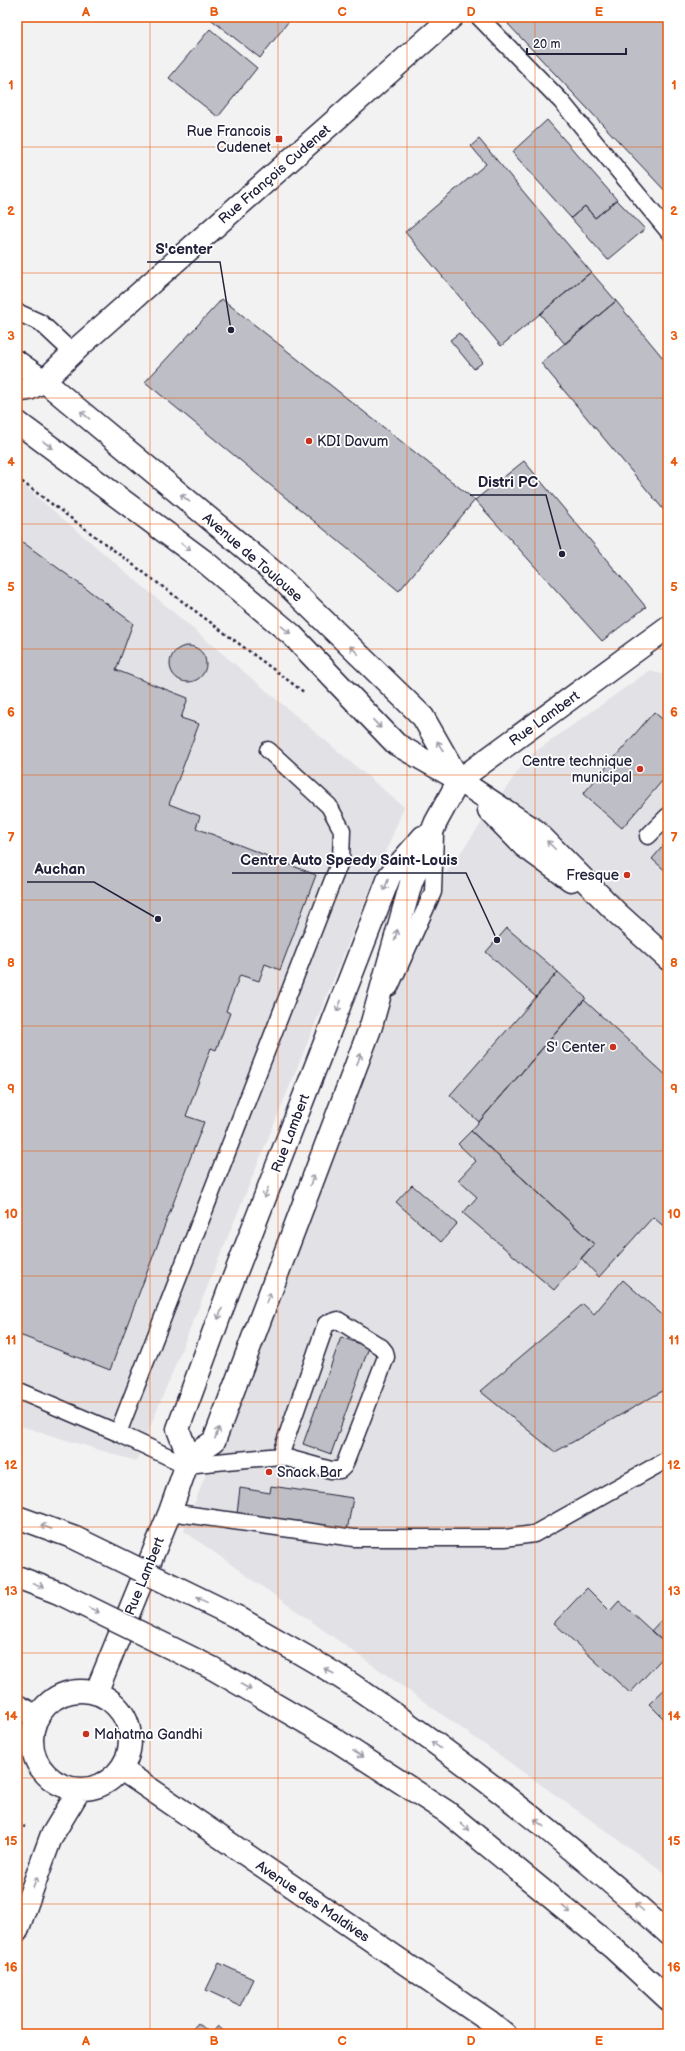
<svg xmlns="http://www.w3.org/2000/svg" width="685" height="2051" font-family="'Balsamiq Sans',sans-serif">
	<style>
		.built { fill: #e2e2e6 }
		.building { fill: #bebec6; stroke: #22223b }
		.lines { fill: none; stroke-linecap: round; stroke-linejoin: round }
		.lane-casing { stroke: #22223b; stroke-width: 19 }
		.street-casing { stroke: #22223b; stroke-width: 25 }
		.secondary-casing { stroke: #22223b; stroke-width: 25 }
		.highway-casing { stroke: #22223b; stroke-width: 25 }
		.path { stroke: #22223b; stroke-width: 2.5; stroke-dasharray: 3 3; stroke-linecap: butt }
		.lane { stroke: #fff; stroke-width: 16 }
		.street { stroke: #fff; stroke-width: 22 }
		.secondary { stroke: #fff; stroke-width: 22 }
		.highway { stroke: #fff; stroke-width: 22 }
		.highway-bridge-casing { stroke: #22223b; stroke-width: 25; stroke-linecap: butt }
		.highway-bridge { stroke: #fff; stroke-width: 22 }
		.oneway { stroke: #9c9ca7 }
		.grid { fill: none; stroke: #e8590c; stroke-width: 1; stroke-opacity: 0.55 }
		.poi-dot { fill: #c8321e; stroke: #fff; stroke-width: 1.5 }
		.labels { text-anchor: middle; stroke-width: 3.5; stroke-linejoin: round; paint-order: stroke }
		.poi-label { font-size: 14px; fill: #22223b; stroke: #fff; text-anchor: end }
		.street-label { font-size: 14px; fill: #22223b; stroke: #fff }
		.leader { fill: none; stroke: #22223b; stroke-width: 1.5 }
		.callout-dot { fill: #22223b; stroke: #fff; stroke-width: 1.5 }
		.callout-label { font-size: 15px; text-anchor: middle; font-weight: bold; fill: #22223b; stroke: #fff; stroke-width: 3.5; stroke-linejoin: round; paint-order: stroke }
		.neatline { fill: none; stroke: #e8590c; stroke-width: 1.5 }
		.grid-label { font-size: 13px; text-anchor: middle; font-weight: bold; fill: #e8590c }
	</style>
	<rect width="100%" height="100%" fill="#f2f2f3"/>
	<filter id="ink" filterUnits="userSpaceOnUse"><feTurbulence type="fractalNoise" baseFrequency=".025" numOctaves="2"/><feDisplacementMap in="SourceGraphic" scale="8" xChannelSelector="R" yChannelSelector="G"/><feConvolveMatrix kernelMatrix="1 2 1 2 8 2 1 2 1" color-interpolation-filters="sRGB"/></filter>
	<g filter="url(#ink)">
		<path class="built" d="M17,480L404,807L136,1461L17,1425Z
			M650,670L668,676V1875L184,1531L422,907L528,757Z"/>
		<path class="building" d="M208,17H292L260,58Z
			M516,17H668V194L508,24Z
			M210,29L257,68L218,117L169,78Z
			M547,120L617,200L595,218L585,206L571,218L512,152Z
			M479,139L591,272L501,346L405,232L486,164L471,146Z
			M617,200L645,229L608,260L571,218L585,206L595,218Z
			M591,272L616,301L565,344L540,314Z
			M222,299L475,500L399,591L145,382Z
			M616,301L668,364V515L541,363Z
			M459,333L483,362L474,369L450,340Z
			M524,461L646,607L602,641L475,500Z
			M17,538L133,623L116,670L188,698L181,718L199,724L169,804L200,816L196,828L316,875L280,970L265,964L259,981L240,975L226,1011L230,1013L216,1050L211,1048L186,1116L204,1122L110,1370L17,1334Z
			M170 664a18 18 0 1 1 36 0a18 18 0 1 1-36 0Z
			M654,712L668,724V774L622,828L583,794Z
			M668,840V873L652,859Z
			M507,928L558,972L536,997L486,952Z
			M558,972L586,998L479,1122L450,1095Z
			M584,1000L668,1077V1230L653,1217L599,1277L581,1258L594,1244L471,1131Z
			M471,1131L594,1244L554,1290L463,1213L477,1197L458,1180L476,1161L458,1144Z
			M412,1185L457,1224L441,1242L396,1202Z
			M623,1280L668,1320V1388L555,1452L480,1391L583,1304L594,1314Z
			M341,1337L369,1347L331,1454L303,1444Z
			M271,1486L353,1498L347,1531L237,1514L240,1488L270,1493Z
			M587,1588L610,1611L619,1601L668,1646V1652L630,1693L554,1623Z
			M663,1618L668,1623V1646L651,1631Z
			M668,1686V1723L649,1704Z
			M219,1963L253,1979L240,2006L206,1990Z
			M198,2023L211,2034L218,2026L227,2034H188Z"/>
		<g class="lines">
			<g class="lane-casing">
				<path id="lane" d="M479,17L561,101L668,231
					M17,312L41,323L73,353
					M648,836L668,816
					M390,987L433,892L435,834
					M17,1390L118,1433L186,1465L280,1456L331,1470H340L344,1466L386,1357L385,1352L381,1347L338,1320L326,1324L280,1456
					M118,1433L341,859L342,830L329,806L268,750
					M170,1512L354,1538H505L534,1534L668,1459"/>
			</g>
			<g class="street-casing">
				<path id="street" d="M44,381L81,345L452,17
					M17,1706L37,1717
					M121,1769L489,2021L505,2034"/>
			</g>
			<g class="secondary-casing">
				<path id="secondary" d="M17,362L44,381L276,574L423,717L459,780
					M17,391L29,389L44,381
					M17,422L204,561L292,635L396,744L459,780L536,831L617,913L668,959
					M489,810L524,846L571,880
					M189,1458L178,1429L229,1290L390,875L423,837
					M32 1740a49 49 0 1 1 98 0a49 49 0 1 1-98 0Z
					M96,1693L170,1512L189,1458L214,1441L371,1026L411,883L436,822L459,780L668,627
					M17,1931L51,1837L80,1789"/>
			</g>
			<g class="highway-casing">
				<path id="highway" d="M17,1517L75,1538
					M17,1577L59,1593
					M237,1617C277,1641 319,1662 357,1688C466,1762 570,1844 668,1933
					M212,1668L331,1737L447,1812L613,1948L668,1999"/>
			</g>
			<path class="path" d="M17,478L305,693
				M17,1833L20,1825L25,1827"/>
			<use href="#lane" class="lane"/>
			<use href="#street" class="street"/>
			<use href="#secondary" class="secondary"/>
			<use href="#highway" class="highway"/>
			<g class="highway-bridge-casing">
				<path id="highway-bridge" d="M75,1538L237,1617
					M59,1593L212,1668"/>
			</g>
			<use href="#highway-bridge" class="highway-bridge"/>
		</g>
		<defs><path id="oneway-shaft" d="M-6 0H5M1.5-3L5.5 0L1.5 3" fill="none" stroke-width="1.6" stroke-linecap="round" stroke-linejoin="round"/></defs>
		<g class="oneway">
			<use href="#oneway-shaft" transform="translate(85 415) rotate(-140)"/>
			<use href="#oneway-shaft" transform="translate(48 445) rotate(37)"/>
			<use href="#oneway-shaft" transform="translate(185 498) rotate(-140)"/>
			<use href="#oneway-shaft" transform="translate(186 547) rotate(37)"/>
			<use href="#oneway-shaft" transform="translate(286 630) rotate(40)"/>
			<use href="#oneway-shaft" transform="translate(354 650) rotate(-136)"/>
			<use href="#oneway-shaft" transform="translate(377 724) rotate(47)"/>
			<use href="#oneway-shaft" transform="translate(440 746) rotate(-120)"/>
			<use href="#oneway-shaft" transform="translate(551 845) rotate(-135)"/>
			<use href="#oneway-shaft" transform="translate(386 885) rotate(111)"/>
			<use href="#oneway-shaft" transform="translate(396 935) rotate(-75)"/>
			<use href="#oneway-shaft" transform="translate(339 1006) rotate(111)"/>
			<use href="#oneway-shaft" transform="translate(359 1059) rotate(-69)"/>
			<use href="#oneway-shaft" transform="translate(312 1180) rotate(-69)"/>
			<use href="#oneway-shaft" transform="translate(266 1193) rotate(111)"/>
			<use href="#oneway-shaft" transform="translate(268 1298) rotate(-69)"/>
			<use href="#oneway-shaft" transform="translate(220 1314) rotate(110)"/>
			<use href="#oneway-shaft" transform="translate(217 1433) rotate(-70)"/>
			<use href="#oneway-shaft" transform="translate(46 1527) rotate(-160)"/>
			<use href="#oneway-shaft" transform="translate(38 1585) rotate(21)"/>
			<use href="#oneway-shaft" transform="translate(202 1600) rotate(-154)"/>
			<use href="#oneway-shaft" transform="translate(94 1610) rotate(26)"/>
			<use href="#oneway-shaft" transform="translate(329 1671) rotate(-150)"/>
			<use href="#oneway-shaft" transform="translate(246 1687) rotate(30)"/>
			<use href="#oneway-shaft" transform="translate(436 1745) rotate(-144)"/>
			<use href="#oneway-shaft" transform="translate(358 1754) rotate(33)"/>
			<use href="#oneway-shaft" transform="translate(539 1823) rotate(-142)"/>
			<use href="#oneway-shaft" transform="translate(465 1827) rotate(39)"/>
			<use href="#oneway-shaft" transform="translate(35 1882) rotate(-70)"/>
			<use href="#oneway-shaft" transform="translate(639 1907) rotate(-138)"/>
			<use href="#oneway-shaft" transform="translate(566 1909) rotate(39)"/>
		</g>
	</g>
	<path class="grid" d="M150,17V2034M278,17V2034M407,17V2034M535,17V2034M17,147H668M17,273H668M17,398H668M17,524H668M17,649H668M17,775H668M17,900H668M17,1026H668M17,1151H668M17,1276H668M17,1402H668M17,1527H668M17,1653H668M17,1778H668M17,1904H668"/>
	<g class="poi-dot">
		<rect x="275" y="135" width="8" height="8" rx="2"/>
		<circle cx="309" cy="441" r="4"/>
		<circle cx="640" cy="769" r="4"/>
		<circle cx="627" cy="875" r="4"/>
		<circle cx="613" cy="1047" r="4"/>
		<circle cx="269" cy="1472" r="4"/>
		<circle cx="86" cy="1734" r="4"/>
	</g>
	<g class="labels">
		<g class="poi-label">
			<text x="271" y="136">Rue Francois<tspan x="271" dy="16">Cudenet</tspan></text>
			<text x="317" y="446" text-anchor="start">KDI Davum</text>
			<text x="632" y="766">Centre technique<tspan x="632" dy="16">municipal</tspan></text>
			<text x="619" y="880">Fresque</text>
			<text x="605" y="1052">S' Center</text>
			<text x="277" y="1477" text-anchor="start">Snack Bar</text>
			<text x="94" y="1739" text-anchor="start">Mahatma Gandhi</text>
		</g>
		<g class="street-label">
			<text transform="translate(274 174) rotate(-41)" y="5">Rue François Cudenet</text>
			<text transform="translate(253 557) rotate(41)" y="5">Avenue de Toulouse</text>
			<text transform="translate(544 718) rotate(-36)" y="5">Rue Lambert</text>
			<text transform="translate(290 1133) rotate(-69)" y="5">Rue Lambert</text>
			<text transform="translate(144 1576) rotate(-68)" y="5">Rue Lambert</text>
			<text transform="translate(313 1901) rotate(34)" y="5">Avenue des Maldives</text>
		</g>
	</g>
	<path class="leader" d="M231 330L220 262H147M562 554L546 495H470M497 940L466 873H232M158 919L94 882H27"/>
	<g class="callout-dot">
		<circle cx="231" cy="330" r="4"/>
		<circle cx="562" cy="554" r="4"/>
		<circle cx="497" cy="940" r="4"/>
		<circle cx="158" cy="919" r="4"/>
	</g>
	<g class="callout-label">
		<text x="184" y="254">S'center</text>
		<text x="508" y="487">Distri PC</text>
		<text x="349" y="865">Centre Auto Speedy Saint-Louis</text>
		<text x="60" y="874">Auchan</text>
	</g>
	<rect width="685" height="2051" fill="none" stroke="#fff" stroke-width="44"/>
	<path d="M527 48v6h99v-6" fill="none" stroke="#22223b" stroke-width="2"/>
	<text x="533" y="48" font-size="12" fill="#22223b" stroke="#ffffff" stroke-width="3" paint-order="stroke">20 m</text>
	<rect x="22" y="22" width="641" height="2007" class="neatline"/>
	<g class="grid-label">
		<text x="86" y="16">A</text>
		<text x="214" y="16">B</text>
		<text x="342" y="16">C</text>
		<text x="471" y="16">D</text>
		<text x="599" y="16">E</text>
		<text x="11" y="89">1</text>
		<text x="674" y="89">1</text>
		<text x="11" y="215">2</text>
		<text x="674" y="215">2</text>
		<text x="11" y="340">3</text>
		<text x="674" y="340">3</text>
		<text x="11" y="466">4</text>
		<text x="674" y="466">4</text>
		<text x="11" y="591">5</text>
		<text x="674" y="591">5</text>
		<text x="11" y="716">6</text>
		<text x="674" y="716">6</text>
		<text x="11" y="842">7</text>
		<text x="674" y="842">7</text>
		<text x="11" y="967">8</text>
		<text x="674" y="967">8</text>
		<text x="11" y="1093">9</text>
		<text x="674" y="1093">9</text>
		<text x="11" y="1218">10</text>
		<text x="674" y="1218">10</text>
		<text x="11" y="1344">11</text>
		<text x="674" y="1344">11</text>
		<text x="11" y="1469">12</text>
		<text x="674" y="1469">12</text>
		<text x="11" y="1595">13</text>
		<text x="674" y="1595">13</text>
		<text x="11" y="1720">14</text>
		<text x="674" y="1720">14</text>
		<text x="11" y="1845">15</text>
		<text x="674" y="1845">15</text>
		<text x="11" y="1971">16</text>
		<text x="674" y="1971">16</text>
		<text x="86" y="2045">A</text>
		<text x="214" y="2045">B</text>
		<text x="342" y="2045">C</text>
		<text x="471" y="2045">D</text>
		<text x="599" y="2045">E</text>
	</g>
</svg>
